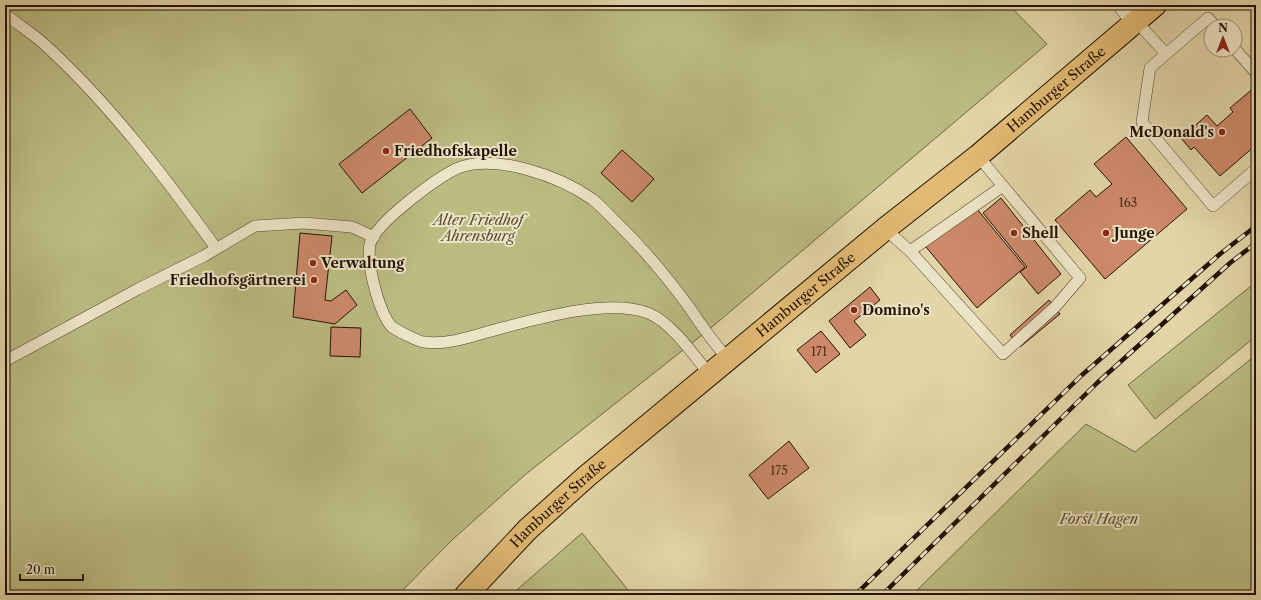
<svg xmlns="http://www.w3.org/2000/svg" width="1261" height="600" font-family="'Libre Caslon Text',serif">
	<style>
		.green { fill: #bbbb82; stroke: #6f6644 }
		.building { fill: #cd896a; stroke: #231205 }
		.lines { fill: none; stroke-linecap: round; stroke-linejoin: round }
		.lane-casing { stroke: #53432e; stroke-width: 12 }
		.street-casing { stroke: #53432e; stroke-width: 22 }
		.primary-casing { stroke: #231205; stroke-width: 24 }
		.lane { stroke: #ece4c6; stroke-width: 11 }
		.street { stroke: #ece4c6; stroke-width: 21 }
		.primary { stroke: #e1ba74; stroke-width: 22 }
		.rail-casing { stroke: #231205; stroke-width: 4.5 }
		.rail { stroke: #ece4c6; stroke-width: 3; stroke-dasharray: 9; stroke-linecap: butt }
		.poi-dot { fill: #8f2418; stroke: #ece4c6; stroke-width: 1.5 }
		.labels { text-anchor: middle; stroke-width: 4; stroke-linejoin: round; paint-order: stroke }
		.number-label { font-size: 12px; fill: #4e301e }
		.street-label { font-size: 14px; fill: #231205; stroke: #ece4c6 }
		.poi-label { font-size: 14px; font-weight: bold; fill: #231205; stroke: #ece4c6; text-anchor: start }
		.park-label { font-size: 14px; font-style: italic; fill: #584d31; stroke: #ece4c6 }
	</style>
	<rect width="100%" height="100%" fill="#e2d5a7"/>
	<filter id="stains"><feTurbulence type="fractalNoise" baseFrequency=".005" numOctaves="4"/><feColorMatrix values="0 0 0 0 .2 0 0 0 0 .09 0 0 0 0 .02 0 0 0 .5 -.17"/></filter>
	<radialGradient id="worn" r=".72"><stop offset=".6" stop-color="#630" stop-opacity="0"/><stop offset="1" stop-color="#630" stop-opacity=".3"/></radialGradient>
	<path class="green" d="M5,5H1009L1047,44L706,332L526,474L452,540L398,595H5Z
		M1256,282V336L1155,419L1128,385Z
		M1256,355V595H912L1086,424L1135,452Z
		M582,533L632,595H511Z"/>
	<path class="building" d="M1256,86V145L1220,176L1194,147L1191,150L1181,138L1207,115L1217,126L1233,112L1230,108Z
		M410,109L432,138L362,193L339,164Z
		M1126,137L1187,209L1105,279L1055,220L1090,190L1096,197L1112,184L1094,164Z
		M622,150L654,179L632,202L601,173Z
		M1001,198L1061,274L1038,294L1020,272L1027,267L983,213Z
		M977,209L1025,267L977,308L921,241Z
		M300,233L332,236L325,300L331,301L346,290L357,305L335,324L293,317Z
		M870,287L880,300L854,321L866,335L850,348L829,321Z
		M1049,300L1060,314L1020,347L1010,335Z
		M331,327L361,328L360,357L330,356Z
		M821,331L840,354L816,373L797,350Z
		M789,441L809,468L768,499L749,475Z"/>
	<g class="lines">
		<g class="lane-casing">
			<path id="lane" d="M5,14C17,24 32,33 44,44C110,104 164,176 216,248
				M1136,21L1166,54L1150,68L1142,122L1213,206L1256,169
				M1235,49L1256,73
				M1166,54L1208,18L1215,26
				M885,229L910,251L1003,354L1055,307L1080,278L978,156
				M910,251L1003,186
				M5,361L138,289L204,256L255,226L304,223L352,227L374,237
				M709,374C694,355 671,322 648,313C607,297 529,321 487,332C467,338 445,345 424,342C419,342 396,330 392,327C379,313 366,263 370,244C375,223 438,177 458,168C496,153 561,177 592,199C600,205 608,214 615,221C642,247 667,277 689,307C701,325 713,342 727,358"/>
		</g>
		<g class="street-casing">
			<path id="street" d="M1124,5L1136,21"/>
		</g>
		<g class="primary-casing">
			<g id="primary">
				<path id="s1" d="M466,595L528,529L587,476L885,229L978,156L1155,5"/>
			</g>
		</g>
		<use href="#lane" class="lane"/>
		<use href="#street" class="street"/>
		<use href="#primary" class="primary"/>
		<g class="rail-casing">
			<path id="rail" d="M855,595L1082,375L1220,254L1256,226
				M882,595L1097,383L1230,263L1256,243"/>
		</g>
		<use href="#rail" class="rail"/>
	</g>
	<g class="poi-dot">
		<circle cx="1222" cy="132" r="4"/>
		<circle cx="386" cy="151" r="4"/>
		<circle cx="1014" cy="233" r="4"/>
		<circle cx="1106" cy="233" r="4"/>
		<circle cx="313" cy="263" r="4"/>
		<circle cx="314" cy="280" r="4"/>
		<circle cx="854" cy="310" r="4"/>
	</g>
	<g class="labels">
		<g class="number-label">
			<text x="1128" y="207">163</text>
			<text x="819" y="356">171</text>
			<text x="779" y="475">175</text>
		</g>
		<g class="street-label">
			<text dy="5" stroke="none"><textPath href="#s1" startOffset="778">Hamburger Straße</textPath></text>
			<text dy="5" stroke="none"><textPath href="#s1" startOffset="454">Hamburger Straße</textPath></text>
			<text dy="5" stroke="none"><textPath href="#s1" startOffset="130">Hamburger Straße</textPath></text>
		</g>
		<g class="poi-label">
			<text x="1214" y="137" text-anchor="end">McDonald's</text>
			<text x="394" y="156">Friedhofskapelle</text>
			<text x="1022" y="238">Shell</text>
			<text x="1114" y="238">Junge</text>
			<text x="321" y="268">Verwaltung</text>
			<text x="306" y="285" text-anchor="end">Friedhofsgärtnerei</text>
			<text x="862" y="315">Domino's</text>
		</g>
		<g class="park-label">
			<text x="478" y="225">Alter Friedhof<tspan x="478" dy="16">Ahrensburg</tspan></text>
			<text x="1099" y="524">Forst Hagen</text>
		</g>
	</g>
	<rect width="1261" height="600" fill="none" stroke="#e2d5a7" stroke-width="20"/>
	<rect x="6" y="6" width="1249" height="588" fill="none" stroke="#231205" stroke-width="2"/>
	<rect x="10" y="10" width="1241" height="580" fill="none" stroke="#231205"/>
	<g transform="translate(1223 38)"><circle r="19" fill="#ece4c6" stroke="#9c9079"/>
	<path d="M0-3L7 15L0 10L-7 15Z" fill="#8f2418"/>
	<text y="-6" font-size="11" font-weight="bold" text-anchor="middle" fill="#231205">N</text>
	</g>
	<path d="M20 574v6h63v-6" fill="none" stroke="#231205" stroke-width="2"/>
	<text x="26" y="574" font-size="12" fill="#231205" stroke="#ece4c6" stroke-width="3" paint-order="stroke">20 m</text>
	<rect width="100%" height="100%" filter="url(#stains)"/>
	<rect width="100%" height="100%" fill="url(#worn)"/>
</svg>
